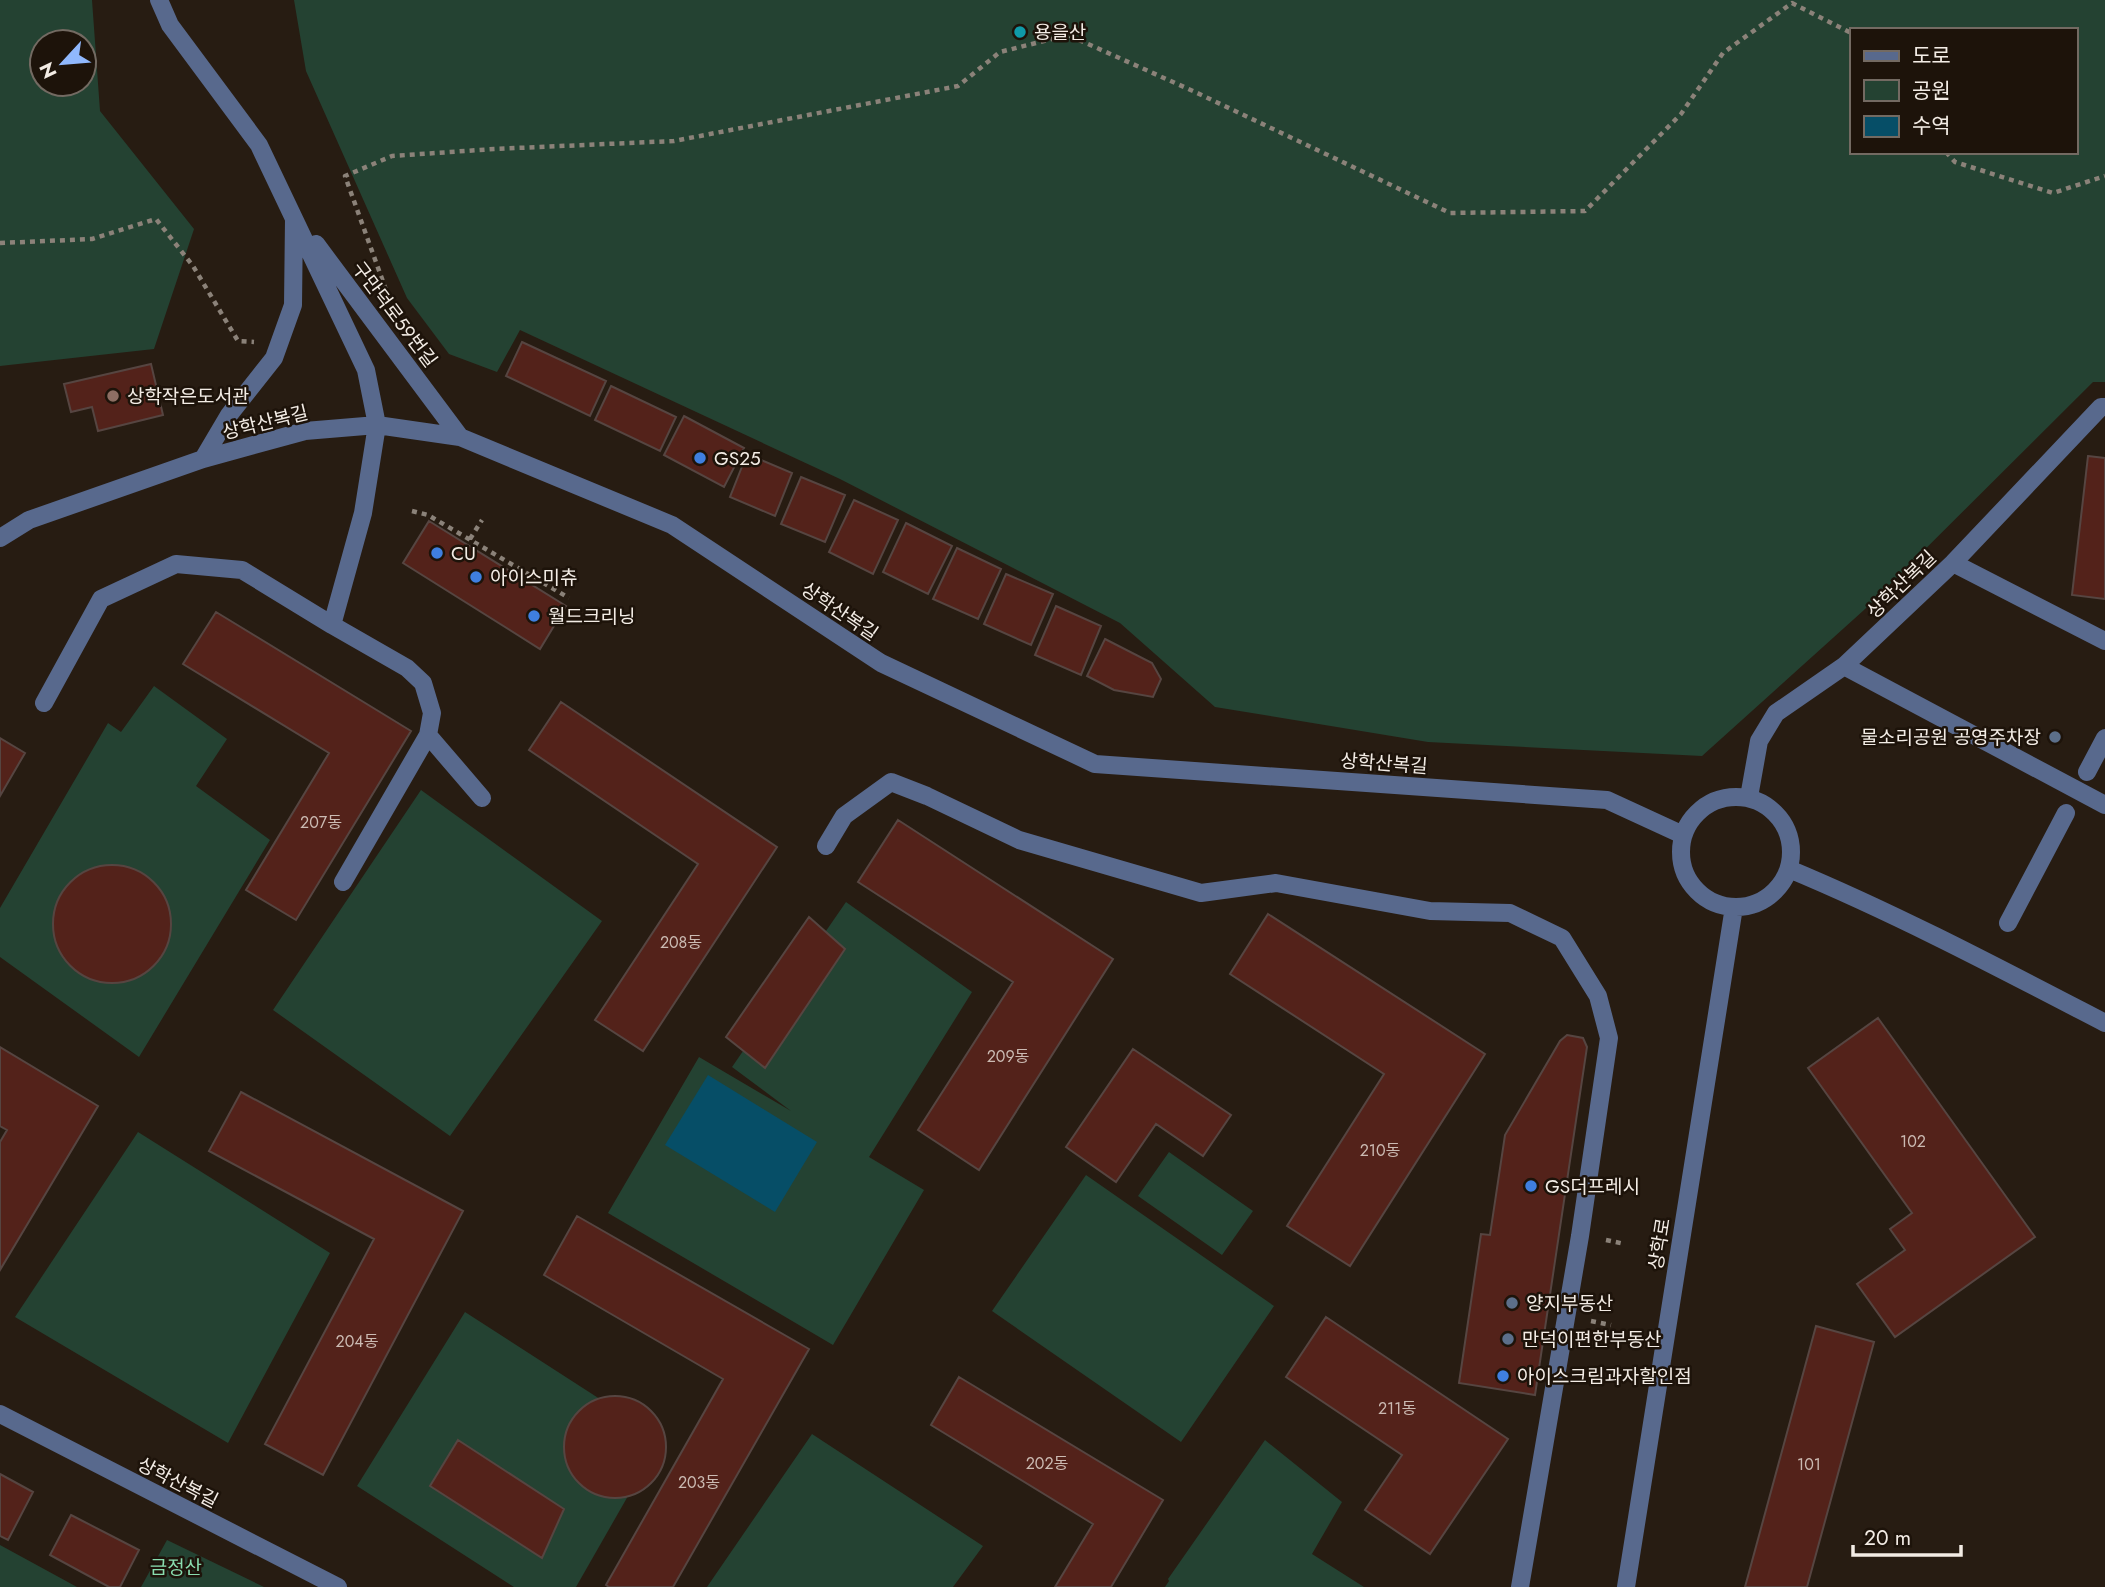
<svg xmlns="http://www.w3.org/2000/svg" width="2105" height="1587" font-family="Jost,'Noto Sans KR',sans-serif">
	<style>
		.green { fill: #244232; fill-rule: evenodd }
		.water { fill: #064e67 }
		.building { fill: #53221a; stroke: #564541; stroke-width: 2 }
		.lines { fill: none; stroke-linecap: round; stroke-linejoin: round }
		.path { stroke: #8b8279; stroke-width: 4.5; stroke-dasharray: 5 5; stroke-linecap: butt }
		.minor { stroke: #58698d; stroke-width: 18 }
		.culture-dot { fill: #0f9aa8; stroke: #1d130a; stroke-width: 2.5 }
		.education-dot { fill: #8d6e63; stroke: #1d130a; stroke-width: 2.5 }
		.shop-dot { fill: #3f7fe0; stroke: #1d130a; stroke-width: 2.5 }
		.service-dot { fill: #5c6f8a; stroke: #1d130a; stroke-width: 2.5 }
		.labels { text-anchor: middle; stroke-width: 5; stroke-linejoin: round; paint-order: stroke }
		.number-label { font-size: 16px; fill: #cbbab2 }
		.poi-label { font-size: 19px; fill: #f3ece5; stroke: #1d130a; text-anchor: start }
		.street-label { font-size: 19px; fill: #f3ece5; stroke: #1d130a }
		.park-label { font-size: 19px; fill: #89ddaf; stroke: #1d130a }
	</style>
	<rect width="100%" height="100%" fill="#271c12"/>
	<path class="green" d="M0,0H92L100,111L194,229L154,349L0,366ZM42,42H84V84H42Z
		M294,0H2105V382H2093L1864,610L1702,756L1428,742L1215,707L1120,623L840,479L520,330L497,372L449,354L407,298L306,71ZM1851,30H2075V152H1851Z
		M154,686L227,739L196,786L270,840L139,1057L0,957V908L108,723L121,732Z
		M421,790L602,921L450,1136L273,1010Z
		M846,902L972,992L869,1157L924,1190L833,1345L608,1213L699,1057L791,1111L732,1067Z
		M138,1132L330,1253L228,1443L15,1317Z
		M1169,1152L1253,1211L1222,1255L1138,1196Z
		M1086,1175L1274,1306L1181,1442L992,1311Z
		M465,1312L665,1441C664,1469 654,1486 628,1496L576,1587H514L357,1486Z
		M812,1434L983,1546L953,1587H707Z
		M1265,1440L1342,1502L1312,1554L1364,1587H1165L1169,1581L1168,1579Z
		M167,1540L264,1587H141Z
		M0,1545L77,1587H0Z"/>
	<path class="water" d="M708,1075L817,1142L775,1212L665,1145Z"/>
	<path class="building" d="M522,342L606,381L590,416L506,376Z
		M151,364L163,415L98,431L92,407L71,412L64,384Z
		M611,386L676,417L660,451L595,420Z
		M684,416L744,448L724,487L664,455Z
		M747,454L792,473L775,516L730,497Z
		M2088,456L2105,458V599L2072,595Z
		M801,477L845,495L825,542L781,524Z
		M854,500L898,520L873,574L829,552Z
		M429,521L566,606L540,649L403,563Z
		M906,523L952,546L928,594L883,572Z
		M957,548L1001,569L978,619L933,599Z
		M1006,574L1053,594L1031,645L984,624Z
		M1056,606L1101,626L1081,675L1035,655Z
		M216,612L411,731L296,920L246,890L329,753L183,664Z
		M1105,639L1152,663L1161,679L1153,697L1114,690L1087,676Z
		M561,702L777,847L643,1051L595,1020L698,864L529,750Z
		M0,738L25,753L0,796Z
		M898,820L1113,959L979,1170L918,1130L1013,982L858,882Z
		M53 924a59 59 0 1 1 118 0a59 59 0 1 1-118 0Z
		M1268,914L1485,1054L1350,1266L1287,1226L1384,1074L1230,974Z
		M809,917L845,949L765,1068L726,1037Z
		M1878,1018L2035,1237L1895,1337L1857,1284L1905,1250L1890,1229L1912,1213L1808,1068Z
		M1567,1035L1583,1038L1587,1047L1535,1395L1459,1383L1481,1234L1490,1235L1505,1135L1560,1041Z
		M0,1047L98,1106L0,1270V1142L7,1130L0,1126Z
		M1133,1049L1231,1115L1203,1156L1156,1124L1116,1182L1066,1147Z
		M241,1092L463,1211L323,1475L265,1444L374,1239L209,1151Z
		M577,1216L809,1349L673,1587H609L606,1585L723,1379L544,1275Z
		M1326,1317L1508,1439L1430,1554L1365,1510L1402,1455L1286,1377Z
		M1816,1326L1874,1342L1807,1587H1745Z
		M959,1377L1163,1500L1111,1587H1055L1093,1524L931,1425Z
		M564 1447a51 51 0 1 1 102 0a51 51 0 1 1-102 0Z
		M458,1440L564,1509L542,1558L430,1486Z
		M0,1474L33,1492L8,1540L0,1536Z
		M71,1515L139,1550L120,1587H109L50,1555Z"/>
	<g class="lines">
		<path class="path" d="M1946,152L1955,162L2053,193L2105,176
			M0,243L92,239L156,219L193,266L238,341L254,342
			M386,290L345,176L392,156L494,149L674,141L958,86L1000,52L1068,35L1193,91L1450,213L1585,211L1681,114L1723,53L1792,3L1851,33
			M412,511L428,515L569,598
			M470,539L482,520
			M1606,1240L1625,1244
			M1591,1321L1611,1325"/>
		<path class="minor" d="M159,0L170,25L259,145L366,370L377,425L363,513L332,625L407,668L423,683L432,713L428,735L482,798
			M316,244L460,437
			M203,459L229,415L274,358L293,305L294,219
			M0,538L29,520L203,459L305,431L377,425L460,437L672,525L881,663L1095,764L1607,800L1683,835
			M1953,563L2105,641
			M1844,666L2105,805
			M44,703L101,599L176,564L242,570L332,625
			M2087,772L2105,738
			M1681 852a55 55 0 1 1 110 0a55 55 0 1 1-110 0Z
			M1749,797L1759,741L1776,713L1844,666L1953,563L2101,407H2105
			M826,846L844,816L891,782L927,796L1019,840L1201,893L1276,883L1430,911L1510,913L1562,938L1598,996L1609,1038L1580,1236L1520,1587
			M1789,869C1897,914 2001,969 2105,1023
			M343,882L428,735
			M2008,923L2066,813
			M0,1414L338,1587
			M1626,1587L1734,907"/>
	</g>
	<circle class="culture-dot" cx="1020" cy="32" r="7"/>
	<circle class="education-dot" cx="113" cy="396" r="7"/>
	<g class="shop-dot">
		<circle cx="700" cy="458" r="7"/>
		<circle cx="437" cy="553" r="7"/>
		<circle cx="476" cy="577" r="7"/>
		<circle cx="534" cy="616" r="7"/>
		<circle cx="1531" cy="1186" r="7"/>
		<circle cx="1503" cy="1376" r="7"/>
	</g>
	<g class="service-dot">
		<circle cx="2055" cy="737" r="7"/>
		<circle cx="1512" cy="1303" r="7"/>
		<circle cx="1508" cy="1339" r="7"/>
	</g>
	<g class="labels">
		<g class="number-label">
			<text x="321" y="828">207동</text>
			<text x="681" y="948">208동</text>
			<text x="1008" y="1062">209동</text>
			<text x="1913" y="1147">102</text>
			<text x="1380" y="1156">210동</text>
			<text x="357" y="1347">204동</text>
			<text x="1397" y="1414">211동</text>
			<text x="1047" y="1469">202동</text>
			<text x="1809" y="1470">101</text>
			<text x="699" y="1488">203동</text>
		</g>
		<g class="poi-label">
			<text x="1034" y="39">용을산</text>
			<text x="127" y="403">상학작은도서관</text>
			<text x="714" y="465">GS25</text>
			<text x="451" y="560">CU</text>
			<text x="490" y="584">아이스미츄</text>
			<text x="548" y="623">월드크리닝</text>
			<text x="2041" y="744" text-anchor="end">물소리공원 공영주차장</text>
			<text x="1545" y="1193">GS더프레시</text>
			<text x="1526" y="1310">양지부동산</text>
			<text x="1522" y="1346">만덕이편한부동산</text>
			<text x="1517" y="1383">아이스크림과자할인점</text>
		</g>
		<g class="street-label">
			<text transform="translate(395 314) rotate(53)" y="7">구만덕로59번길</text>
			<text transform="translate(265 422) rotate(-14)" y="7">상학산복길</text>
			<text transform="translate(1901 584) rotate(-44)" y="7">상학산복길</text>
			<text transform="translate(840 611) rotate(34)" y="7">상학산복길</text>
			<text transform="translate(1384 763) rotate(4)" y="7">상학산복길</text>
			<text transform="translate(1659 1244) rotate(-81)" y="7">상학로</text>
			<text transform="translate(178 1482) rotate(27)" y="7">상학산복길</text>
		</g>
		<g class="park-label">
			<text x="176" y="1574">금정산</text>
		</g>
	</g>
	<rect x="1850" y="28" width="228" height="126" fill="#1d130a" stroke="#736a62" stroke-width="2"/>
	<rect x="1864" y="51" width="35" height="10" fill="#58698d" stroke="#736a62" stroke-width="2"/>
	<text x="1912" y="63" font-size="21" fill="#f3ece5">도로</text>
	<rect x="1864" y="80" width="35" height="21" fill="#244232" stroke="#736a62" stroke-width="2"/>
	<text x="1912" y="98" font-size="21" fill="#f3ece5">공원</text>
	<rect x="1864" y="116" width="35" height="21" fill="#064e67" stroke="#736a62" stroke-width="2"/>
	<text x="1912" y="133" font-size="21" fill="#f3ece5">수역</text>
	<g transform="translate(63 63) rotate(244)"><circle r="33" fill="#1d130a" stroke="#736a62" stroke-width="2"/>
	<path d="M0-5L12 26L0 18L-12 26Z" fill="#90b8fd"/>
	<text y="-10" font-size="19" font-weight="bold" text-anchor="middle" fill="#f3ece5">N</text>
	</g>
	<path d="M1853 1545v10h108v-10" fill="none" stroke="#f3ece5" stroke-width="3.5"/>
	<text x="1864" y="1545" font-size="21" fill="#f3ece5" stroke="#1d130a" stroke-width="5" paint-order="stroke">20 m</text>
</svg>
